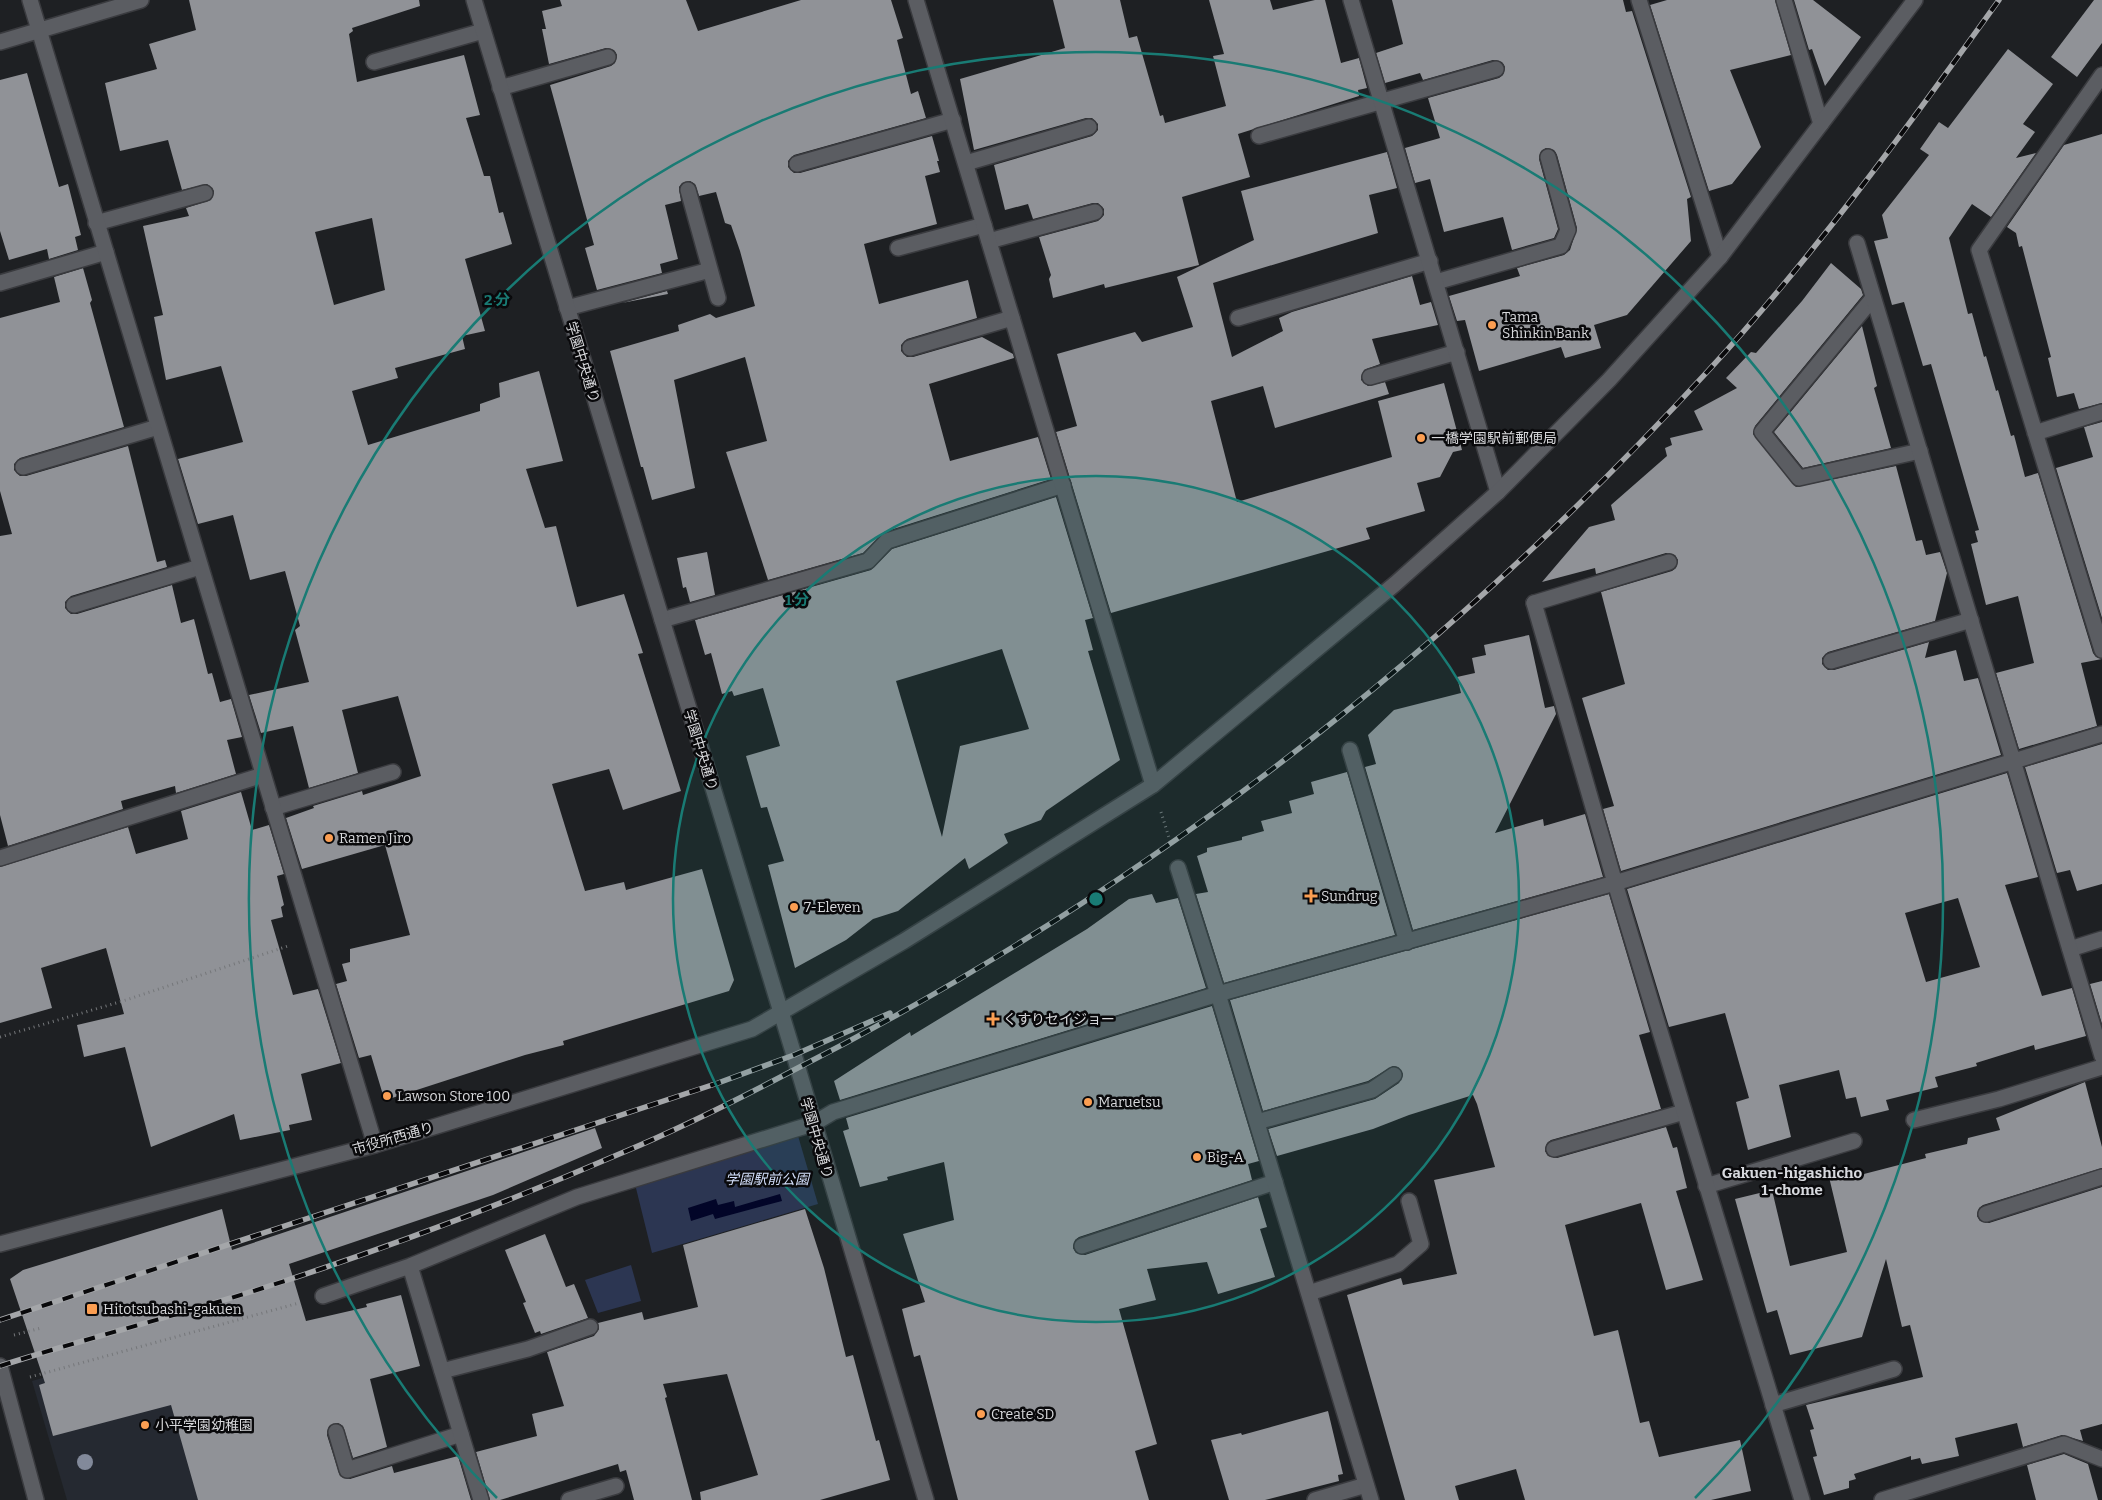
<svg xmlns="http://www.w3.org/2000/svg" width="2102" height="1500" font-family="Bitter,'Noto Sans JP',serif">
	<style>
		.built { fill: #252931 }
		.green { fill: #2c3652 }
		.water { fill: #020528 }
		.building { fill: #909297; fill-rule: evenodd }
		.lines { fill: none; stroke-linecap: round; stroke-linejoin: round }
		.service-casing { stroke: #3a3b3f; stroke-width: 18 }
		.minor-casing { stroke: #3a3b3f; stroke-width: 18 }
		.tertiary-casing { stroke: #3a3b3f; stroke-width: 18 }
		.path { stroke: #75777a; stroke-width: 3; stroke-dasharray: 1 4; stroke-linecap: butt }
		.service { stroke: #5b5d62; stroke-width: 15 }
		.minor { stroke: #5b5d62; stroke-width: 15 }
		.tertiary { stroke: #5b5d62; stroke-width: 15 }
		.rail-casing { stroke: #a4a6a9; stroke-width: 5.5 }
		.rail { stroke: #09090b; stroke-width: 4; stroke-dasharray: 11; stroke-linecap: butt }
		.tree { fill: #82899a }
		.ring { fill: none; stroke: #197b74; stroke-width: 2.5 }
		.poi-dot { fill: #fb9e52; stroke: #09090b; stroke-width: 2 }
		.labels { text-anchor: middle; stroke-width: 5; stroke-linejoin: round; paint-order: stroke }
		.poi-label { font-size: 14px; fill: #d8d9dc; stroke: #09090b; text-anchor: start }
		.street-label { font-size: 14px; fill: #d8d9dc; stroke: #09090b }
		.park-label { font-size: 14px; font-style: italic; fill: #d3dffb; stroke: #09090b }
		.neighbourhood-label { font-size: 15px; font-weight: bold; fill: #d7d9de; stroke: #09090b }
		.centre { fill: #197b74; stroke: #09090b; stroke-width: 2.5 }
		.ring-label { font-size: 15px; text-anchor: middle; font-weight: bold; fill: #197b74; stroke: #09090b; stroke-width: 5; stroke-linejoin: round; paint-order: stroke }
	</style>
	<rect width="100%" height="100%" fill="#1e2023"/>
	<path class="built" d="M218,1328L266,1500H67L32,1381Z"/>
	<path class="green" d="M796,1129L818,1204L652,1253L634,1180Z
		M631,1265L641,1301L598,1313L585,1280Z"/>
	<path class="water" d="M780,1194L782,1201L715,1219L713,1214L691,1221L688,1208L716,1199L718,1205L734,1201L735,1207Z"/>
	<path class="building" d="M189,0H419L420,6L352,28L353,31L349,34L357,82L464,55L480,115L466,118L484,176H490L499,213L503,212L512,244L465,259L485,331L462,336L465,349L395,368L398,378L352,391L368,445L480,411V404L500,397L499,383L539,371L563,461L526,469L545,528L556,526L577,607L624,594L643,653L638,654L681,791L623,810L609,769L552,784L585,891L624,882L626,890L702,869L734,980L729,991L563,1041L564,1045L525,1055L392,1098L390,1094L383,1095L371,1055L359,1058L336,984L347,981L342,964L350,962V949L410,935L385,845L302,869L286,818L314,808L313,806L362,791L363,795L421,776L398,696L342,710L358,773L309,788L293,726L261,733L249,695L309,682L295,630L300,626L285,571L250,580L233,515L198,524L179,462L178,459L243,442L221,366L166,380L154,317L163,315L143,226L189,216L186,208L211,200L214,191L207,184L182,190L168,140L120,151L105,83L157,69L149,44L196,30ZM372,218L385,290L334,305L315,232Z
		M560,0H686L698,31L801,0H891L903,38L897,40L911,94L918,91L926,118L794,155L788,161V167L794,173H800L932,136L939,161H937L940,172L925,176L937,224L864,244L879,304L968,280L977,318L907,339L901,345V351L907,357H913L982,337L1013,354L1014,358L929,384L950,461L1038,437L1051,479L884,532L863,553L768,580L726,452L767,441L745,357L674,380L695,488L652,500L643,467H641L610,351L679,331L678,325L710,314L716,318L755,306L740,251L731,225L725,223L716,192L699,196L695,184L690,181L682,183L679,187L681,201L665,205L678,259L660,264L662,273L597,290L585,248L594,245L550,85L611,66L615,63L617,55L614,50L606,48L549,64L542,29H546L542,11L562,6Z
		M1053,0H1120L1129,38L1137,36L1160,116L1163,115L1165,123L1226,106L1213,56L1224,54L1209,0H1270L1273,10L1315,0H1325L1341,63L1359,58L1367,88L1358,90L1359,96L1238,134L1250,177L1182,197L1199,265L1105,288L1104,284L1053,298L1049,279L1051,275L1039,237L1098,221L1104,215V209L1098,203H1093L1033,219L1028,204L1005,210L994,165L1092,136L1098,130V124L1092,118H1086L974,150L960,79L1065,48Z
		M1392,0H1623L1626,12L1632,11L1691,197L1687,199L1691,241L1627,315L1594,325L1601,348L1565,358L1561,347L1479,371L1465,320L1457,321L1449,296L1520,276L1517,268L1564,255L1570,250L1577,228L1557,155L1554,150L1546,148L1541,151L1539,159L1558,229L1554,238L1512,250L1503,217L1444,232L1430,179L1415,183L1405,148L1440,138L1428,98L1499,78L1503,75L1505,67L1502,62L1493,60L1423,80L1420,73L1385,83L1376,53L1403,44Z
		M1667,0H1775L1791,55L1730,70L1761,147L1732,184L1709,191L1650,5Z
		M1794,0H1813L1861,37L1825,86L1812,49L1809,50Z
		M2094,0H2102V43L2077,77L2051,57Z
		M2008,49L2053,84L2023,124L2035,132L2016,158L2036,153L1991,217L1972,204L1949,238L1968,314L1972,313L1984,357L1986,356L1996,391L1998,390L2011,436L2014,435L2025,477L2038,473L2093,653L2096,657L2102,659L2081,663L2097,726L2019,749L1996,673L2034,663L2018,596L1986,605L1971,544L1978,542L1975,531L1979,530L1931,364L1923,366L1904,302L1892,305L1874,241L1888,238L1882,215L1929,155L1920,149L1939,122L1948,128Z
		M27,73L59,187L68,184L81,235L75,237L78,250L49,259L47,249L9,260L0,231V80Z
		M2102,134V403L2079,409L2074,393L2057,397L2048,358L2051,357L2022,246L2019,247L2016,233L2007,227L2064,145Z
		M1387,152L1397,188L1369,195L1378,233L1213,283L1232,357L1283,331L1279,318L1292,312L1412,276L1420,305L1431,302L1438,325L1372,339L1380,364L1364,370L1361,380L1368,386L1385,382L1389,394L1275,428L1263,386L1211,401L1237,502L1392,457L1378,401L1444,383L1462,450L1453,452L1440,477L1417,483L1425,511L1366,528L1370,539L1111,613L1056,432L1077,426L1057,354L1135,332L1142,342L1193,327L1177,277L1254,240L1241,191Z
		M1831,263L1861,289L1863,295L1755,426L1753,434L1796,487L1896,466L1916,541L1922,540L1926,555L1940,552L1947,573L1935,621L1828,652L1822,658V664L1828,670H1834L1929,642L1925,658L1956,650L1964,681L1978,678L2001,755L1621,871L1603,809L1614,806L1582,698L1625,684L1601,592L1672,571L1676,568L1678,560L1675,555L1666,553L1596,574L1595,568L1542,582L1589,527L1615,520L1611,505L1667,456L1665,448L1672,445L1670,438L1703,430L1694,411L1737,388L1726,378L1751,352L1756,353L1802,301Z
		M83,268L92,300L90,303L124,427L20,458L14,464V470L20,476H26L128,446L157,562L165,560L167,567L71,596L65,602V608L71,614H77L172,585L181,623L194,619L208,674L212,673L220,702L231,699L242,737L227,740L236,774L176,793L175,786L121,801L123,809L8,846L0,815V536L12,534L0,491V318L60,302L54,277Z
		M667,291L668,294L622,303Z
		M1862,326L1877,386L1874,388L1891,448L1803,468L1774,432Z
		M2102,422V618L2056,468L2093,457L2084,427Z
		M1056,497L1093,618L1085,620L1093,650L1088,651L1120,760L1046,811L1041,820L1004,834L1008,843L969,869L965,858L898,911L873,919L846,940L795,968L768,865L784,861L767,807L761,808L746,756L780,746L763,688L734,696L732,691L722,694L711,653L705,655L695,620L871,570L892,549ZM1002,649L1029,729L960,746L942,837L896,681Z
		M707,552L715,595L690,602L686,587L683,588L677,558Z
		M1529,635L1545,708L1554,706L1556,714L1495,833L1543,819L1544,826L1585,814L1603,877L1413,930L1365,767L1376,764L1368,735L1394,710L1461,693L1457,677L1475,673L1472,658L1486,655L1484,645Z
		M2102,744V884L2077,891L2070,870L2057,873L2025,767Z
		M1347,772L1395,935L1224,983L1196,894L1208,892L1197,856L1207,852V848L1242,840V837L1264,831L1261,821L1292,813L1289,801L1314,794L1311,782Z
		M2007,773L2038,877L2005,885L2042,996L2072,988L2086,1036L2035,1050L2034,1045L1976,1063L1977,1066L1935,1077L1938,1087L1886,1100L1889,1110L1861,1117L1856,1097L1846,1099L1839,1070L1779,1085L1791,1137L1748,1150L1736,1102L1749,1098L1725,1013L1669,1027L1627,889ZM1958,898L1980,967L1926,982L1905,913Z
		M241,792L252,830L269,825L284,874L277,876L284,905L281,907L283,917L271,920L293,995L318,989L341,1063L301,1074L312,1120L289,1125L290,1130L240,1140L234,1114L151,1147L125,1047L84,1057L77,1025L124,1014L106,948L41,968L52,1008L0,1023V867L128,827L136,854L188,839L181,811Z
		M1152,894L1156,903L1178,898L1206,988L840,1100L834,1081L910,1032L911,1036L1087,929L1129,899Z
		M1609,894L1650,1032L1639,1035L1661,1109L1551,1140L1547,1143L1545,1151L1548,1156L1557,1158L1666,1127L1673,1148L1677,1147L1687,1188L1676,1191L1703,1280L1666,1290L1641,1203L1565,1225L1594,1336L1618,1330L1640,1423L1649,1421L1659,1457L1740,1440L1751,1491L1711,1500H1525L1516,1469L1455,1486L1459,1500H1405L1347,1295L1401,1278L1403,1285L1457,1274L1434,1180L1495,1167L1477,1104L1473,1095L1409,1115L1373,1129L1277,1156L1268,1129L1375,1099L1399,1083L1403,1074L1398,1067L1393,1066L1368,1081L1263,1111L1230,1000Z
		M2102,981V1024L2090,984Z
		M1212,1006L1259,1161L1248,1164L1252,1180L1079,1237L1075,1240L1073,1248L1076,1253L1085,1255L1258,1197L1267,1227L1260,1229L1275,1277L1218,1294L1207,1262L1147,1269L1156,1300L1119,1309L1157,1444L1135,1451L1149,1500H958L920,1355L914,1357L902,1309L925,1302L903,1234L954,1220L944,1162L887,1177L888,1180L860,1187L843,1131L849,1129L846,1118Z
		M2085,1082L2102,1147V1168L1983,1205L1979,1208L1977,1216L1980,1221L1989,1223L2102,1187V1424L2080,1430L2083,1441L2062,1435L2023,1447L2017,1423L1955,1438L1959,1456L1922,1464L1920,1458L1911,1460V1456L1854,1474L1856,1479L1849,1481V1488L1824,1495L1813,1457L1817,1456L1810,1430L1814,1429L1806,1405L1923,1377L1910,1325L1902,1327L1886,1259L1862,1337L1790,1355L1777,1310L1767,1313L1735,1199L1772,1190L1790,1266L1847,1252L1829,1177L1859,1170L1860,1175L1926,1158L1925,1154L1967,1144L1968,1138L2000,1130L1996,1118Z
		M595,1128L602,1148L493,1195L289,1264L306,1321L367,1307L366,1304L401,1295L420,1366L370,1379L387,1447L353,1458L343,1426L338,1423L329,1426L327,1435L340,1476L350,1479L392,1466L394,1473L458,1456L471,1500H198L171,1405L53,1436L39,1385L45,1383L10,1279L23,1270L222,1209L232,1250Z
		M805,1209L824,1268L846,1357L853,1355L876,1441L879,1440L890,1480L820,1500H701L700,1492L758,1475L727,1374L663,1384L667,1397L665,1398L692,1500H634L626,1470L620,1472L618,1464L500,1500H490L476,1452L537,1436L532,1414L564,1406L547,1352L594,1336L599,1329L598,1323L642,1312L644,1320L698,1307L683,1245Z
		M545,1234L566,1287L574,1284L588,1318L541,1334L540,1331L535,1333L523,1303L526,1302L505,1250Z
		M1328,1411L1343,1474L1338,1475L1339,1481L1265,1500H1229L1211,1440L1241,1433L1242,1435Z
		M2064,1454L2088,1464L2098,1500H2036L2027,1465Z"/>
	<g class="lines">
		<g class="service-casing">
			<path id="service" d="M1639,0L1720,257
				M374,62L483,31
				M500,88L608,57
				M1259,136L1496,69
				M966,163L1089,127
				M797,164L953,120
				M688,190L718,298
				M96,223L205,193
				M989,241L1095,212
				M898,248L984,225
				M1436,282L1561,246L1568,230L1548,157
				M0,283L106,252
				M1873,298L1762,432L1799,478L1920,451
				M567,308L710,270
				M1238,318L1430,261
				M910,348L1012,318
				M1370,377L1457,352
				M23,467L158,427
				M1534,603L1669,562
				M74,605L200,567
				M662,620L868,561L887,541L1063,485
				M1831,661L1971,620
				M1350,750L1407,942
				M273,808L393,772
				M0,858L263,775
				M2070,949L2102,939
				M1914,1120L1999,1099L2102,1067
				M1257,1122L1372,1090L1394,1075
				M1554,1149L1684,1112
				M1706,1186L1854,1141
				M1986,1214L2102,1177
				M1082,1246L1275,1182
				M1309,1293L1398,1264L1421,1244L1409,1201
				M442,1371L528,1349L590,1327
				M1773,1405L1894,1369
				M336,1432L347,1470L461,1434
				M569,1500L616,1486
				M1315,1500L1366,1485"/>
		</g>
		<g class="minor-casing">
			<path id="minor" d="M30,0L375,1145
				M916,0L1153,785
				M1351,0L1498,492
				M1784,0L1821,124
				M0,42L141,0
				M2102,75L1979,250L2102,650
				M1857,243L2102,1056
				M2035,433L2102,412
				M1534,603L1615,883L1802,1500
				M1178,868L1218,994L1371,1500
				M410,1266L481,1500
				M323,1296L410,1266L577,1197L796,1129L813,1124L833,1112L1218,994L1615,883L2102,734
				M1882,1500L2064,1444L2102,1459"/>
		</g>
		<g class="tertiary-casing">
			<path id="tertiary" d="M474,0L794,1055L926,1500
				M0,1244L375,1145L752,1029L904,941L1153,785L1395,584L1498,492L1609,380L1720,257L1915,0
				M0,1366L36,1500"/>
		</g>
		<path class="path" d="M1161,812L1171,844
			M0,1037L123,1001L288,946
			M14,1335L41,1328
			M30,1377L299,1303"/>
		<use href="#service" class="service"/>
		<use href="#minor" class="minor"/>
		<use href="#tertiary" class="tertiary"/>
		<g class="rail-casing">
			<path id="rail" d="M0,1320L718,1083L794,1055L890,1013
				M0,1366C87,1338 176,1316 263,1288C385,1249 506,1203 624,1152C681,1128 737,1100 792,1071C1139,894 1444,658 1707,372C1814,256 1907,128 1999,0"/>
		</g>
		<use href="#rail" class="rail"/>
	</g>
	<circle class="tree" cx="85" cy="1462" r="8"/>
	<circle cx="1096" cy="899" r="423" fill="#197b74" fill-opacity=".12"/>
	<g class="ring">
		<circle cx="1096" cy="899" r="423"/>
		<path d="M497 1498A847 847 0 1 1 1695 1498"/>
	</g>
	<g class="poi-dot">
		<circle cx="1492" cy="325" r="5"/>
		<circle cx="1421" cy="438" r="5"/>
		<circle cx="329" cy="838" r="5"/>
		<path d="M1308.5 888.5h5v5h5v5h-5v5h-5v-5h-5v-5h5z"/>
		<circle cx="794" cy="907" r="5"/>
		<path d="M990.5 1011.5h5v5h5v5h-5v5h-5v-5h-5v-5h5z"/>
		<circle cx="387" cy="1096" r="5"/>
		<circle cx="1088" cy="1102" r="5"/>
		<circle cx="1197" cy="1157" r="5"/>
		<rect x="86" y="1303" width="12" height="12" rx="2.5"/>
		<circle cx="981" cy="1414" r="5"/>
		<circle cx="145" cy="1425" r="5"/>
	</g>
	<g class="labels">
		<g class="poi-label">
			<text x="1502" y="322">Tama<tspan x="1502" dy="16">Shinkin Bank</tspan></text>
			<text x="1431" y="443">一橋学園駅前郵便局</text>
			<text x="339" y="843">Ramen Jiro</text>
			<text x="1321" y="901">Sundrug</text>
			<text x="804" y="912">7-Eleven</text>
			<text x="1003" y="1024">くすりセイジョー</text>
			<text x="397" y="1101">Lawson Store 100</text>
			<text x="1098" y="1107">Maruetsu</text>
			<text x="1207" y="1162">Big-A</text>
			<text x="103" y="1314">Hitotsubashi-gakuen</text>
			<text x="991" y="1419">Create SD</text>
			<text x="155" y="1430">小平学園幼稚園</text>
		</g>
		<g class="street-label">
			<text transform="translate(583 362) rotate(73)" y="5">学園中央通り</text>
			<text transform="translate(701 750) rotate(73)" y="5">学園中央通り</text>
			<text transform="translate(393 1138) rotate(-16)" y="5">市役所西通り</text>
			<text transform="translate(817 1138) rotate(74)" y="5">学園中央通り</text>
		</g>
		<g class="park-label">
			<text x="767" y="1184">学園駅前公園</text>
		</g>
		<g class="neighbourhood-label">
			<text x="1792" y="1178">Gakuen-higashicho<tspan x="1792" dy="17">1-chome</tspan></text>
		</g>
	</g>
	<circle cx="1096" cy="899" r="8" class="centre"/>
	<g class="ring-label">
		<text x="497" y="305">2 分</text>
		<text x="797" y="605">1 分</text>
	</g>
</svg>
